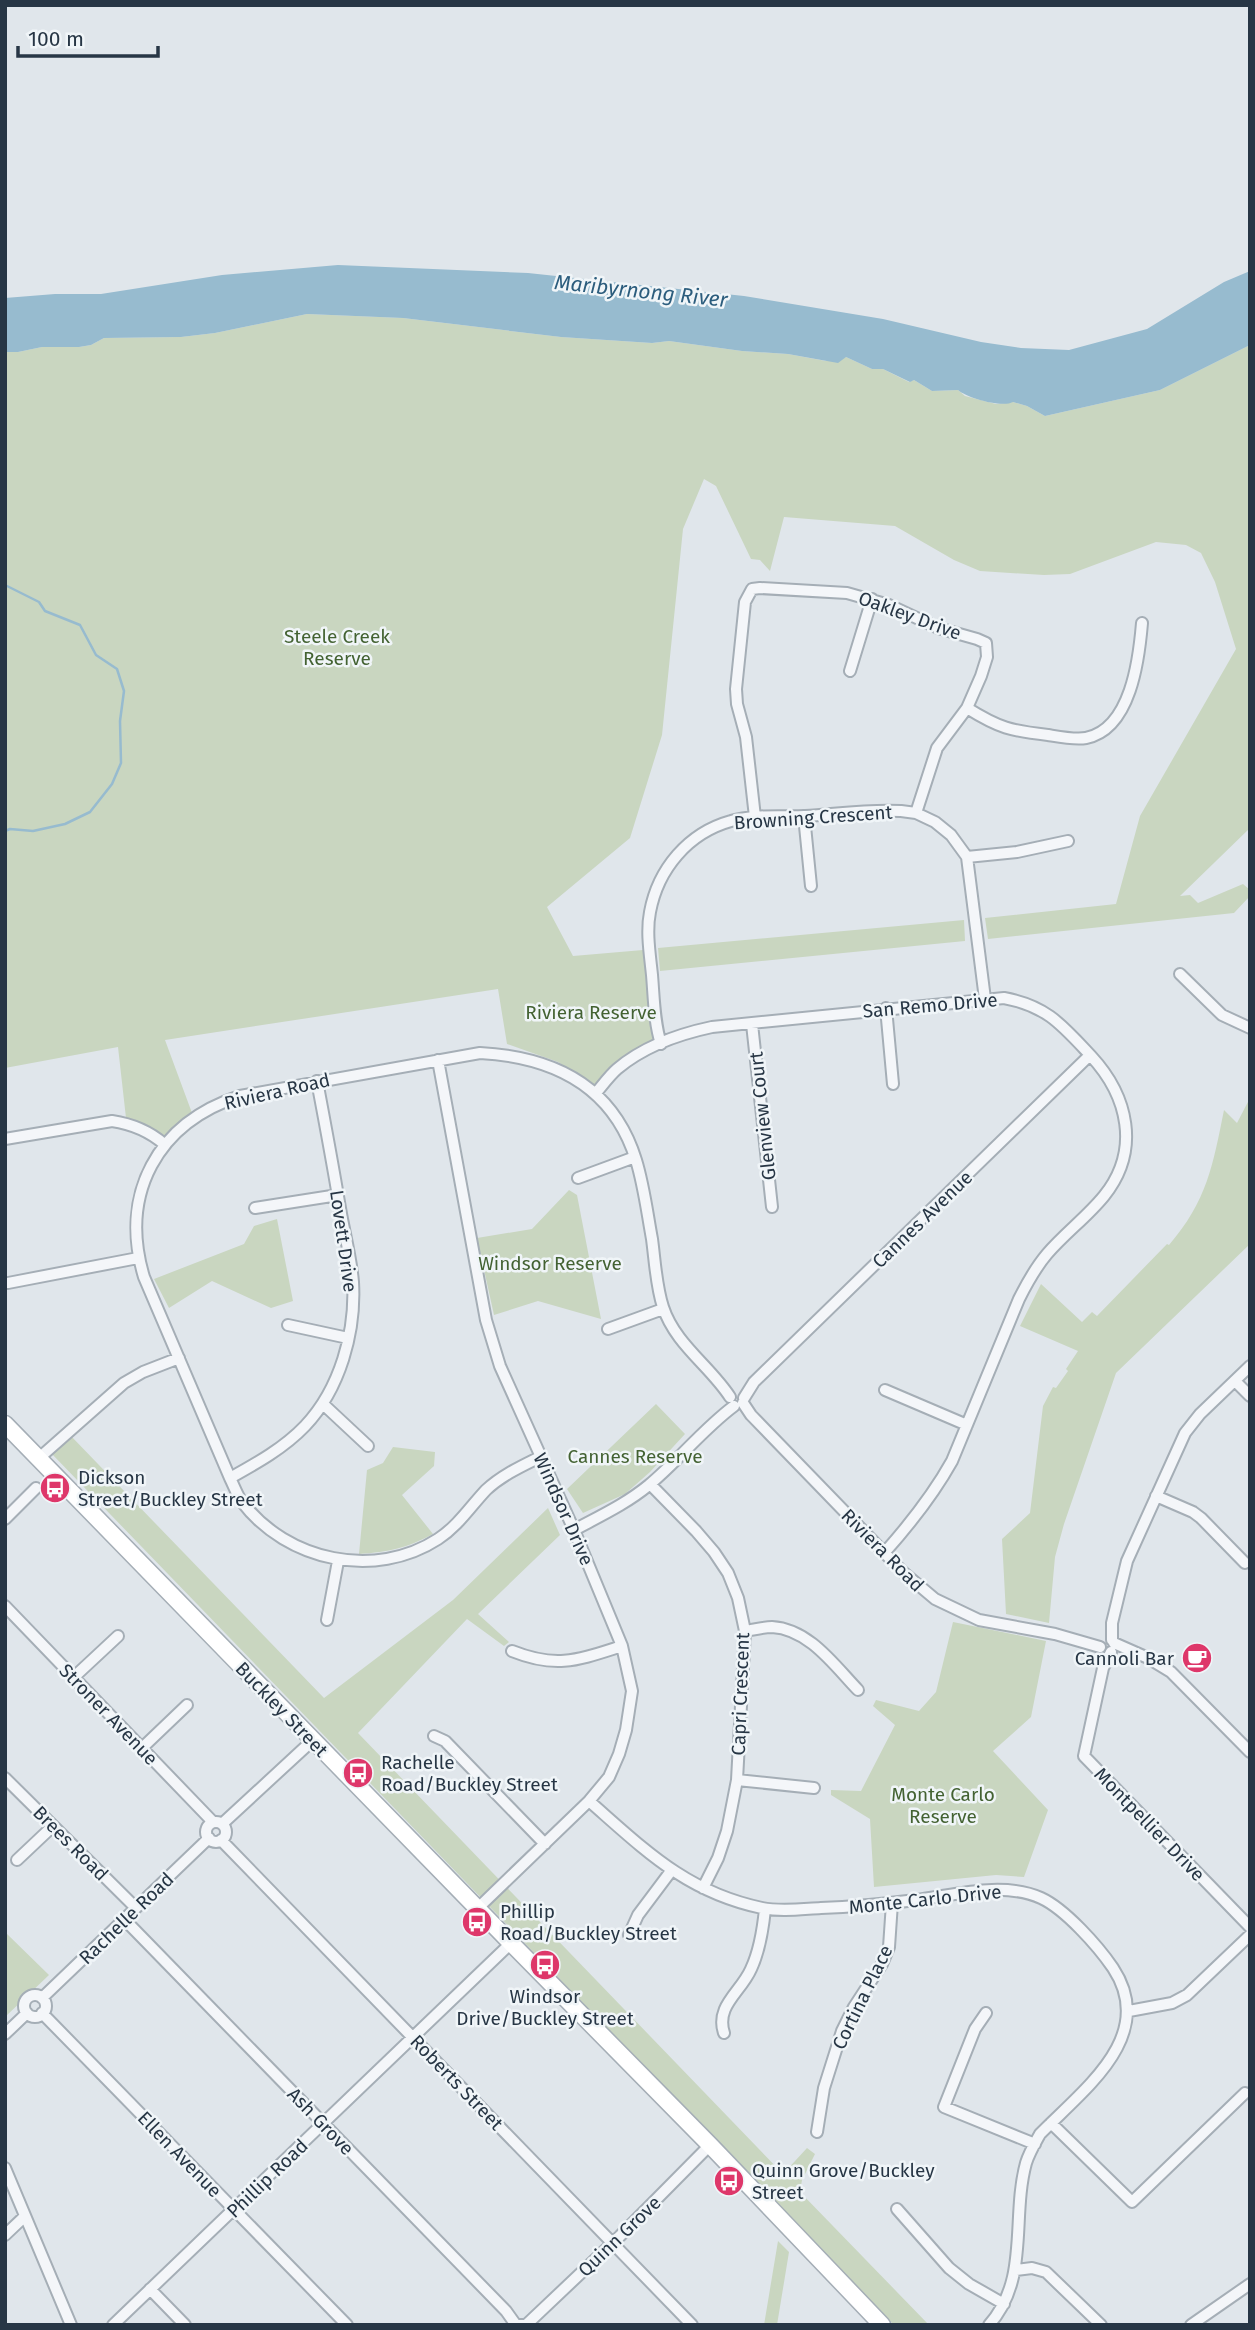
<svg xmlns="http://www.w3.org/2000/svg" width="1255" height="2330" font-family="'Fira Sans',sans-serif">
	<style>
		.green { fill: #c9d6c0 }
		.water { fill: #97bbcf }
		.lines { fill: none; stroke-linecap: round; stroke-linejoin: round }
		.stream { stroke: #97bbcf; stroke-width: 2.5 }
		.street-casing { stroke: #a5aeb6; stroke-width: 14 }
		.secondary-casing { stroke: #a5aeb6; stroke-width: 19 }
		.street { stroke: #f4f6f9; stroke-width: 10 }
		.secondary { stroke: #fff; stroke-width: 16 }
		.labels { text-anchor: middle; stroke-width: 5; stroke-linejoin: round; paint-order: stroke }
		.street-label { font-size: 19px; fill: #273645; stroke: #f0f5f8 }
		.park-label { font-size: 19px; fill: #436232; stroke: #f0f5f8 }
		.poi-label { font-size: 19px; fill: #273645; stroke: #f0f5f8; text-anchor: start }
		.water-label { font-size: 21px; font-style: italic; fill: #2c5d7d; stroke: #f0f5f8 }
	</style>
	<rect width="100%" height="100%" fill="#e0e6eb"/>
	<path class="green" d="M307,314L403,318L561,337L652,343L669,341L742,351L788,354L826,361L846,357L872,369H883L909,382L914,380L932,391L958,390L965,396L996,404L1013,402L1027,406L1045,416L1160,390L1250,345V828L1180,896L1190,895L1198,903L1243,884L1250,890V896L1234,913L988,939L985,918L1116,904L1140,816L1236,649L1215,582L1201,553L1186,545L1156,542L1070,574L1044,575L980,571L954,560L895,526L784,517L770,571L760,560L751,559L716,486L704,479L683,529L662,735L630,838L547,907L573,956L643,950L656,1039L595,1086L558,1062L507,1044L498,989L165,1040L192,1113L166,1136L126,1118L118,1047L5,1068V352H18L42,347H79L91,345L104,338L181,337L215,333Z
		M964,920L965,941L660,971L658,948Z
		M1250,1098V1244L1116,1373L1064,1524L1055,1557L1049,1623L1006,1614L1002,1539L1030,1513L1043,1406L1053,1387L1056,1388L1068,1371L1066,1369L1078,1351L1020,1326L1041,1284L1082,1322L1092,1312L1097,1316L1167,1244L1169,1245C1207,1201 1213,1165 1224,1110L1237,1123Z
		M569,1190L577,1195L601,1319L538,1301L494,1315L477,1238L532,1229Z
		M277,1219L293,1301L271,1308L212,1281L169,1308L154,1279L244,1244L254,1226Z
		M656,1404L685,1434L650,1472L625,1494L583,1513L567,1489Z
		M70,1435L324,1698L453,1600L548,1508L560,1535L478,1614L509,1642L504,1646L467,1619L358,1733L783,2174L807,2148L815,2154L802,2180L800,2192L929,2325H894L51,1453Z
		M393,1447L435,1452L434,1466L402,1495L433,1534C407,1548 389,1552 359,1554L367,1470L383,1463Z
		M953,1622L1046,1641L1031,1717L993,1751L1048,1810L1024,1877L996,1875L874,1887L870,1819L831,1795V1790L861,1791L895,1725L873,1706L876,1700L919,1711L936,1692Z
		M5,1932L49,1975L5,2017Z
		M778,2241L789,2252L777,2325H764Z"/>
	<path class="water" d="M338,265L528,273L744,296L883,319L981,342L1021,348L1069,350L1147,329L1224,282L1250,271V345L1160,390L1045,416L1027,406L1013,402C1002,408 967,398 958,390L932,391L914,380L910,382L883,369H872L846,357L838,363L788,354L742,351L669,341L652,343L561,337L403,318L307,314L215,333L181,337L104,338L91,345L79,347H42L18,352H5V298L55,294H101L222,275Z"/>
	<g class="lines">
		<path class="stream" d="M5,585L39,602L45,611L80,625L96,655L117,669L124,691L120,721L121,763L112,784L90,812L65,824L33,831L10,829L5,831"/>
		<g class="street-casing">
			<path id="street" d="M850,671L872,599
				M967,708C999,728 1011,731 1048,735C1060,737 1075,740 1086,738C1131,729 1139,659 1142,623
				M804,816L811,886
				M755,817L746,737L737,704L736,689L745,602L752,589L760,588L847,593L889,605L938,628L977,639L986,643L987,657L981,676L967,708L937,748L916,813
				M967,857L1017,852L1068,841
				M1180,974L1222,1015L1250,1028
				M886,1008L893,1084
				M752,1024L772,1207
				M661,1044C654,1022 654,998 652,975C650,955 646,932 650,912C658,869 688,833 731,821C754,814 781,817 805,816C837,814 869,809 901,811L916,813L935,822L951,835L967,857L985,999
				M438,1060L486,1320L500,1366L574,1530L622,1646L632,1691L626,1730L619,1754L609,1777L589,1801L478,1908
				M595,1094C602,1086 609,1076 617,1069C643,1047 679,1034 712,1027L1004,998C1047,1006 1062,1025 1091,1056C1128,1096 1141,1150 1104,1196C1087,1217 1065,1233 1047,1254C1036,1267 1027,1283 1019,1299L952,1461C933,1495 910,1524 885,1552
				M5,1139L112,1121C132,1124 149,1131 164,1144
				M578,1178L635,1157
				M255,1208L338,1195
				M8,1283L138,1258
				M288,1325L348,1338
				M608,1329L663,1309
				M1235,1381L1250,1396
				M885,1390L967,1425
				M744,1398L754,1382L1090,1055
				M743,1403L751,1415L903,1572L935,1599L979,1620L1055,1634L1100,1647
				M323,1404L368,1446
				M540,1457C522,1466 502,1475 486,1490C470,1507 458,1526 438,1539C375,1580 287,1561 242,1502C237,1495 234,1486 230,1478L144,1277C119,1194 157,1123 240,1096L480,1053C554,1057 613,1086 636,1160C644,1186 647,1212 652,1239C655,1261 656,1286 663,1307C675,1344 710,1366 730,1397
				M38,1459L124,1383L143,1372L179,1358
				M230,1478C257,1463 284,1448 305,1426C340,1389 356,1332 353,1282C351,1257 344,1232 340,1208C333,1166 325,1123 317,1081
				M650,1484L696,1531L714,1552L728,1573L738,1598L745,1631L737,1780L727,1831L718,1858L703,1888
				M1156,1496L1193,1512L1201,1518L1245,1563
				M5,1519L36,1488
				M574,1530C600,1516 626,1504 649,1485C679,1460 703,1429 734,1406
				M5,1606L213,1822
				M327,1620L338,1561
				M745,1631C753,1630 763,1627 772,1627C809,1629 834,1665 858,1690
				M1112,1640V1623L1127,1561L1185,1433L1200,1414L1250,1366
				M1114,1643L1148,1658L1171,1672L1250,1752
				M512,1651C557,1669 578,1660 622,1646
				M1111,1652L1103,1668L1084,1756L1250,1927
				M74,1677L118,1636
				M434,1736L445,1741L545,1844
				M142,1748L187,1705
				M5,1778L136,1908
				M737,1780L814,1788
				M589,1801C645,1850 686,1892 762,1908C781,1912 802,1909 821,1908C852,1907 884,1904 916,1900C955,1895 1003,1881 1041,1898C1065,1909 1098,1946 1113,1968C1158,2036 1084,2089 1040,2134C1035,2143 1029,2153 1026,2163C1011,2218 1030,2279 989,2325
				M206 1832a10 10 0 1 1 20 0a10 10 0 1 1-20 0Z
				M222,1824L313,1740
				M221,1840L692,2325
				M17,1860L53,1826
				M124,1919L506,2311L516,2325H524
				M629,1935L638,1915L671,1871
				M24 2006a11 11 0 1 1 22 0a11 11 0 1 1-22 0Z
				M42,1998L209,1838
				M1129,2011L1172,2003L1187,1995L1250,1935
				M42,2013L347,2325
				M986,2013L975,2029L944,2107L1035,2144
				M724,2033C715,2006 741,1992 751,1969C760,1950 763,1929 765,1909
				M5,2034L27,2013
				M1051,2123L1132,2202L1245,2093
				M817,2132L824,2088L842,2031L854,2007L882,1964L889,1947L892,1903
				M5,2168L71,2325
				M897,2209L949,2268L969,2284L1004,2304
				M5,2235L25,2216
				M1016,2270L1032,2268L1046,2272L1101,2325
				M150,2289L185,2325
				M113,2325L511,1943
				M526,2325L620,2236L710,2145
				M1191,2325L1250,2284"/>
		</g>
		<g class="secondary-casing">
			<path id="secondary" d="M5,1424L511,1943L710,2145L882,2325"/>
		</g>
		<use href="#street" class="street"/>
		<use href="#secondary" class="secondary"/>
	</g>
	<defs>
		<g id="bus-disc" transform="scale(1.575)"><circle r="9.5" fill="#de376a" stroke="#f0f5f8"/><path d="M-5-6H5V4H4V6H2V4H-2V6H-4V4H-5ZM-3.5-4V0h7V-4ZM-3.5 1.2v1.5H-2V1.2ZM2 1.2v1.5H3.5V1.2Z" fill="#fff"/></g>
		<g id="cafe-disc" transform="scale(1.575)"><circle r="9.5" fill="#de376a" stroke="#f0f5f8"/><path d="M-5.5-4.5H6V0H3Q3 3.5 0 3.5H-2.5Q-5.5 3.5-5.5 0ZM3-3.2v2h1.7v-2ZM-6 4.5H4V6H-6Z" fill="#fff"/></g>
	</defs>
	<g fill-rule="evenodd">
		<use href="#bus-disc" x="55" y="1488"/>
		<use href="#cafe-disc" x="1197" y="1658"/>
		<use href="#bus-disc" x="358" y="1773"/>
		<use href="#bus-disc" x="477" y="1922"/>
		<use href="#bus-disc" x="545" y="1965"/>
		<use href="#bus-disc" x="729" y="2181"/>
	</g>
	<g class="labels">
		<g class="street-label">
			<text transform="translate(910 615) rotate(20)" y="7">Oakley Drive</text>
			<text transform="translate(813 817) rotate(-4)" y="7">Browning Crescent</text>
			<text transform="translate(930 1005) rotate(-5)" y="7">San Remo Drive</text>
			<text transform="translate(277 1091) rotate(-13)" y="7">Riviera Road</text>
			<text transform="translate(762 1116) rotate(-96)" y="7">Glenview Court</text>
			<text transform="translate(922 1219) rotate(-44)" y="7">Cannes Avenue</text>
			<text transform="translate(344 1241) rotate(82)" y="7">Lovett Drive</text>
			<text transform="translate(564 1509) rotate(66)" y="7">Windsor Drive</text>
			<text transform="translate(883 1550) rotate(45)" y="7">Riviera Road</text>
			<text transform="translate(740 1694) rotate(-88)" y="7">Capri Crescent</text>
			<text transform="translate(282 1709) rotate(46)" y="7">Buckley Street</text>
			<text transform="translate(109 1714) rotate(46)" y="7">Stroner Avenue</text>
			<text transform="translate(1150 1824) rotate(46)" y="7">Montpellier Drive</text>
			<text transform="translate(71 1843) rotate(45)" y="7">Brees Road</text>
			<text transform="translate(925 1899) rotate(-6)" y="7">Monte Carlo Drive</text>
			<text transform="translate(126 1918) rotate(-44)" y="7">Rachelle Road</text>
			<text transform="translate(862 1997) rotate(-64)" y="7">Cortina Place</text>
			<text transform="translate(457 2082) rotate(46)" y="7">Roberts Street</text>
			<text transform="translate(321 2121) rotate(46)" y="7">Ash Grove</text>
			<text transform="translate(180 2154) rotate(46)" y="7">Ellen Avenue</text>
			<text transform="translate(267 2178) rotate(-44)" y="7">Phillip Road</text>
			<text transform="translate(619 2236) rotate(-44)" y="7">Quinn Grove</text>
		</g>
		<g class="park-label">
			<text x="337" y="643">Steele Creek<tspan x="337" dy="22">Reserve</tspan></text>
			<text x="591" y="1019">Riviera Reserve</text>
			<text x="550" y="1270">Windsor Reserve</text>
			<text x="635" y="1463">Cannes Reserve</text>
			<text x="943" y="1801">Monte Carlo<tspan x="943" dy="22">Reserve</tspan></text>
		</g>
		<g class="poi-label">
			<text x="78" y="1484">Dickson<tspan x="78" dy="22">Street/Buckley Street</tspan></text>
			<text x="1174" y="1665" text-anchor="end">Cannoli Bar</text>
			<text x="381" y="1769">Rachelle<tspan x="381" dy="22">Road/Buckley Street</tspan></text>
			<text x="500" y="1918">Phillip<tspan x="500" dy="22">Road/Buckley Street</tspan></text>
			<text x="545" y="2003" text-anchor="middle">Windsor<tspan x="545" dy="22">Drive/Buckley Street</tspan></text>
			<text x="752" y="2177">Quinn Grove/Buckley<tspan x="752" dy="22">Street</tspan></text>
		</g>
		<g class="water-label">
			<text transform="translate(641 291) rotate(6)" y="7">Maribyrnong River</text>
		</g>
	</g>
	<rect width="1255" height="2330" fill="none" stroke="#273645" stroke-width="14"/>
	<path d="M18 46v10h140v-10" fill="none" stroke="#273645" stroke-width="3.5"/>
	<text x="28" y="46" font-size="21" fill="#273645" stroke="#f0f5f8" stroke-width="5" paint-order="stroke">100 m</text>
</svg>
